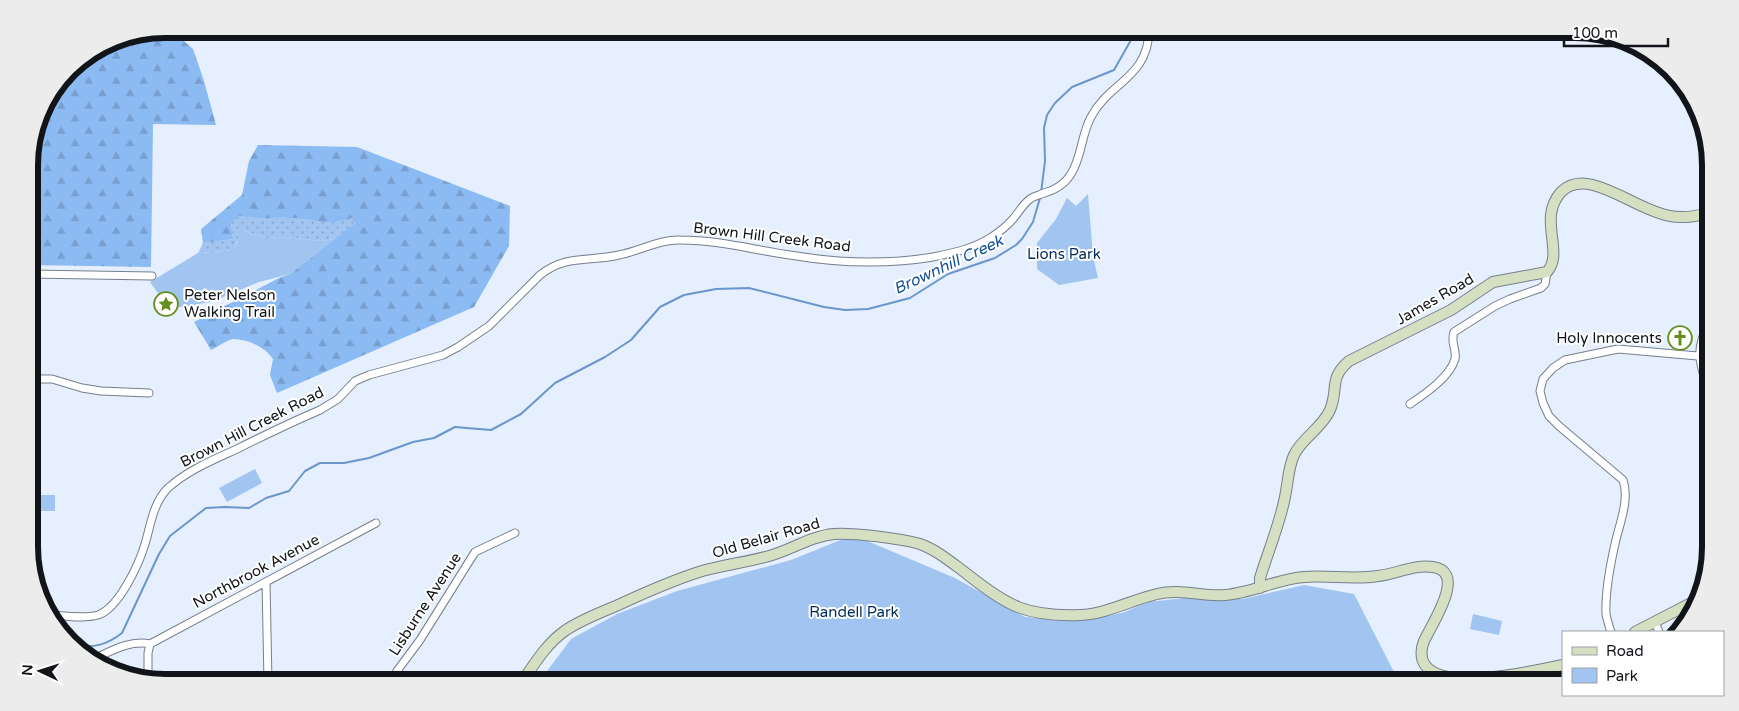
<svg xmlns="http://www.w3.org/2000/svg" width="1739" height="711" font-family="'Varela Round',sans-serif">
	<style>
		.grass { fill: url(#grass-dots) }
		.forest { fill: url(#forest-firs) }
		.green { fill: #a2c4f0 }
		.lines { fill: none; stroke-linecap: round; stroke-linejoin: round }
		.stream { stroke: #6a96cd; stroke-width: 2 }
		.minor-casing { stroke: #767f8b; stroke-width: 9 }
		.secondary-casing { stroke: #767f8b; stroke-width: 12 }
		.minor { stroke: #fff; stroke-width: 7 }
		.secondary { stroke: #d5e0c2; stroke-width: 10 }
		.labels { text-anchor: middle; stroke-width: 4; stroke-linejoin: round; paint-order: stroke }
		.street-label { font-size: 15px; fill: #111519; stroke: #fff }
		.park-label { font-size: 15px; fill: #002c5d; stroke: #fff }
		.poi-label { font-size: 15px; fill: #111519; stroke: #fff; text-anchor: start }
		.water-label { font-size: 16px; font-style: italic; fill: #155295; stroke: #fff }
		.rim { fill: none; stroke: #111519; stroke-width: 6 }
	</style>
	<defs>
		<pattern id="grass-dots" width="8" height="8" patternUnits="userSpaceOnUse" patternTransform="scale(1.25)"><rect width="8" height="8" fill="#a2c4f0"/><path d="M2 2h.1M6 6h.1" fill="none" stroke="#8aa8cd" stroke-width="1.8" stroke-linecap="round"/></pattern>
		<pattern id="forest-firs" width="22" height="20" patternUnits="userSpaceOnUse" patternTransform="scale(1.25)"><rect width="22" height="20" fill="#8cbaf2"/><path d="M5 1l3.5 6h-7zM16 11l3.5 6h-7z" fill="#789fcf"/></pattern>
	</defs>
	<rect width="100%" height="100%" fill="#e5effd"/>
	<path class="grass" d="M239,216C259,220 271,217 290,218C312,219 331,227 352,218L355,223L335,239L322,241L284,237L267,238L243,231L234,248L226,251L198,253L203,243L233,239L231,223Z"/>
	<path class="forest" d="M165,29H170L193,49L204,81L216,125L153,124L151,267L30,265L29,156L43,104L75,63L113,39Z
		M258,145L357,147L510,206L509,246L474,307L277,393L270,375L273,359C265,347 248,339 233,339C227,340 217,347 211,350L194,322L279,278L290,274L355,223L352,218C331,227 312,219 290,218C271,217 259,220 239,216L231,223L233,239L203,243L201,229L242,195L249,161Z"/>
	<path class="green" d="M1088,194L1093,256L1098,278L1059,285L1037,269V243L1056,219L1067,198L1076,206Z
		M243,231L267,238L284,237L322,241L335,239L290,274L259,282L214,301L184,307H168L150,282L198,253L226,251L234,248L238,242V234Z
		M255,469L262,483L227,502L219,488Z
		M31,495H55V511H31Z
		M853,535L955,578L1025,617L1076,621L1122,613L1148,602L1185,598L1243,599L1304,585L1354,594L1393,670L1406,682H539L571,639L617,614L677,591L791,560Z
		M1473,614L1502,621L1499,635L1470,629Z"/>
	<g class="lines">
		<path class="stream" d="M1041,193L1045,161L1044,128L1047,115L1055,103L1072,87L1114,70L1131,40L1128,29
			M77,646C95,648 108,644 122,633L159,554L170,536L206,508L225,507L249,508L266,498L289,491L305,471L320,463H344L369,458L413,442L434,438L455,427L491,430L521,414L555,383L605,357L631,340L660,307L684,295L716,289L749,288L824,307L845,310L868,309L910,298L948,274L995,258L1016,245L1022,239L1033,222L1040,198"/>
		<g class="minor-casing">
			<path id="minor" d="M30,274L152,276
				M1710,320C1693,353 1700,363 1710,396
				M30,379H52L82,388L101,391L149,393
				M1410,404C1425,394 1450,377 1455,359C1457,349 1450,343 1454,332L1495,306L1510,299L1541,288L1545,284L1547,272
				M266,582L268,682
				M52,615C66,616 84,619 98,615C119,608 139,564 145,544C151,524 153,503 168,488C188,470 213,460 237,449C265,435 292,422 320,410L338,399L355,381L369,375L443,355L458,347L489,326L540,275C566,254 589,262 619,255C640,251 660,239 681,240C718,240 754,250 790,255C837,263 885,265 933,257C952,253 973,249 990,238C998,233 1007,226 1013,219C1019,212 1023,204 1030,199C1034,196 1040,195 1044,193C1055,190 1065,184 1071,174C1082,157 1081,135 1091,117C1109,82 1149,78 1149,29
				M1655,622L1659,632
				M1611,632C1609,626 1607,620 1606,614C1605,591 1610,566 1615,544C1619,525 1630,500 1623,480L1559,426L1549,416L1543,403L1540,391L1543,379L1553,368L1565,360L1618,349L1698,356
				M150,644L376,523
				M96,658C113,650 131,640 150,644
				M148,679V653L150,644
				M391,682L397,671L420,640L475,552L515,533"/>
		</g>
		<g class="secondary-casing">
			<path id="secondary" d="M1260,588V578C1268,552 1280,523 1285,497C1288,483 1288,468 1294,455C1302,438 1322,428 1330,410C1339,389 1328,379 1349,361L1451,310L1493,282L1547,272C1565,252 1537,219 1561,192C1570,183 1581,182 1593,185C1634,196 1663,230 1709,212
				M1635,632L1695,601
				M522,682C535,663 546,644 566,630C581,620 599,613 616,606C644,593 673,580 702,571C724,565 747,562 769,556C791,550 811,536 834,534C855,533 899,538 920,544C937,550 952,563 967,574C1007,606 1027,617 1080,615C1107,614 1131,600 1157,594C1180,588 1203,597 1225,595C1252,593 1277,579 1304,577C1328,575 1354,580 1378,576C1396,574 1415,564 1433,567C1468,572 1431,625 1424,641C1421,648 1420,658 1425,665C1444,692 1534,671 1563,665"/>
		</g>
		<use href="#minor" class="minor"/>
		<use href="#secondary" class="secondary"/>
	</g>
	<defs>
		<g id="sight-ring" transform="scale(1.25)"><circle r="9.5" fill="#fff" stroke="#678f1d" stroke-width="1.5"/><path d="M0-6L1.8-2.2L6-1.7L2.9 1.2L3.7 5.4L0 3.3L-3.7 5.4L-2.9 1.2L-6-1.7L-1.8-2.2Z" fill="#678f1d"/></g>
		<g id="church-ring" transform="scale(1.25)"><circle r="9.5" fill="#fff" stroke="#678f1d" stroke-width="1.5"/><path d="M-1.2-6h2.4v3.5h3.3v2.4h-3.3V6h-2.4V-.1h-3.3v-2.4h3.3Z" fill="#678f1d"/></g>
	</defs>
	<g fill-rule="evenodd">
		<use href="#sight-ring" x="166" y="304"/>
		<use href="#church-ring" x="1680" y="338"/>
	</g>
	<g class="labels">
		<g class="street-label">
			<text transform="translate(772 237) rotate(7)" y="5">Brown Hill Creek Road</text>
			<text transform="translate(1435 299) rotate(-30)" y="5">James Road</text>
			<text transform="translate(252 427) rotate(-27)" y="5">Brown Hill Creek Road</text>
			<text transform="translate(766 538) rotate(-16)" y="5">Old Belair Road</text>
			<text transform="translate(256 571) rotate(-28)" y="5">Northbrook Avenue</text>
			<text transform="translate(425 604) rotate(-57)" y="5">Lisburne Avenue</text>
		</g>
		<g class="park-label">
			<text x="1064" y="259">Lions Park</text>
			<text x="854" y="617">Randell Park</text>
		</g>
		<g class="poi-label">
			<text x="184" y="300">Peter Nelson<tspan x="184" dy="17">Walking Trail</tspan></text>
			<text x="1662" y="343" text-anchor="end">Holy Innocents</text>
		</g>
		<g class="water-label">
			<text transform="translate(948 264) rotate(-25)" y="6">Brownhill Creek</text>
		</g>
	</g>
	<path d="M0 0H1739V711H0ZM165 38H1575A127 127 0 0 1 1702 165V547A127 127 0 0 1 1575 674H165A127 127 0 0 1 38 547V165A127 127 0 0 1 165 38Z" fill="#ececed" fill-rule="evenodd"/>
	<path class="rim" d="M165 38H1575A127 127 0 0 1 1702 165V547A127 127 0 0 1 1575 674H165A127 127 0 0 1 38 547V165A127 127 0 0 1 165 38Z"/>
	<rect x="1562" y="631" width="162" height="65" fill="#ffffff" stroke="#a0a1a3"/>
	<rect x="1572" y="647" width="25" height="8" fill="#d5e0c2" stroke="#a0a1a3"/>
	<text x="1606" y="656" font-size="15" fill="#111519">Road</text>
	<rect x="1572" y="668" width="25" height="15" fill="#a2c4f0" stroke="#a0a1a3"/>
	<text x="1606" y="681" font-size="15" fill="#111519">Park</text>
	<g transform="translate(40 671) rotate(274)" stroke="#ffffff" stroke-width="4" paint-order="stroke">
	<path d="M0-4L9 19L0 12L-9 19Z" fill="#111519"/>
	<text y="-8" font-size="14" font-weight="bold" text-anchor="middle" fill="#111519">N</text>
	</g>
	<path d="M1564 38v8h104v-8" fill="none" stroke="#111519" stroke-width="2.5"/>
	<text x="1572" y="38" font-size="15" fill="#111519" stroke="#ffffff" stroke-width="4" paint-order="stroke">100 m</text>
</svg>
